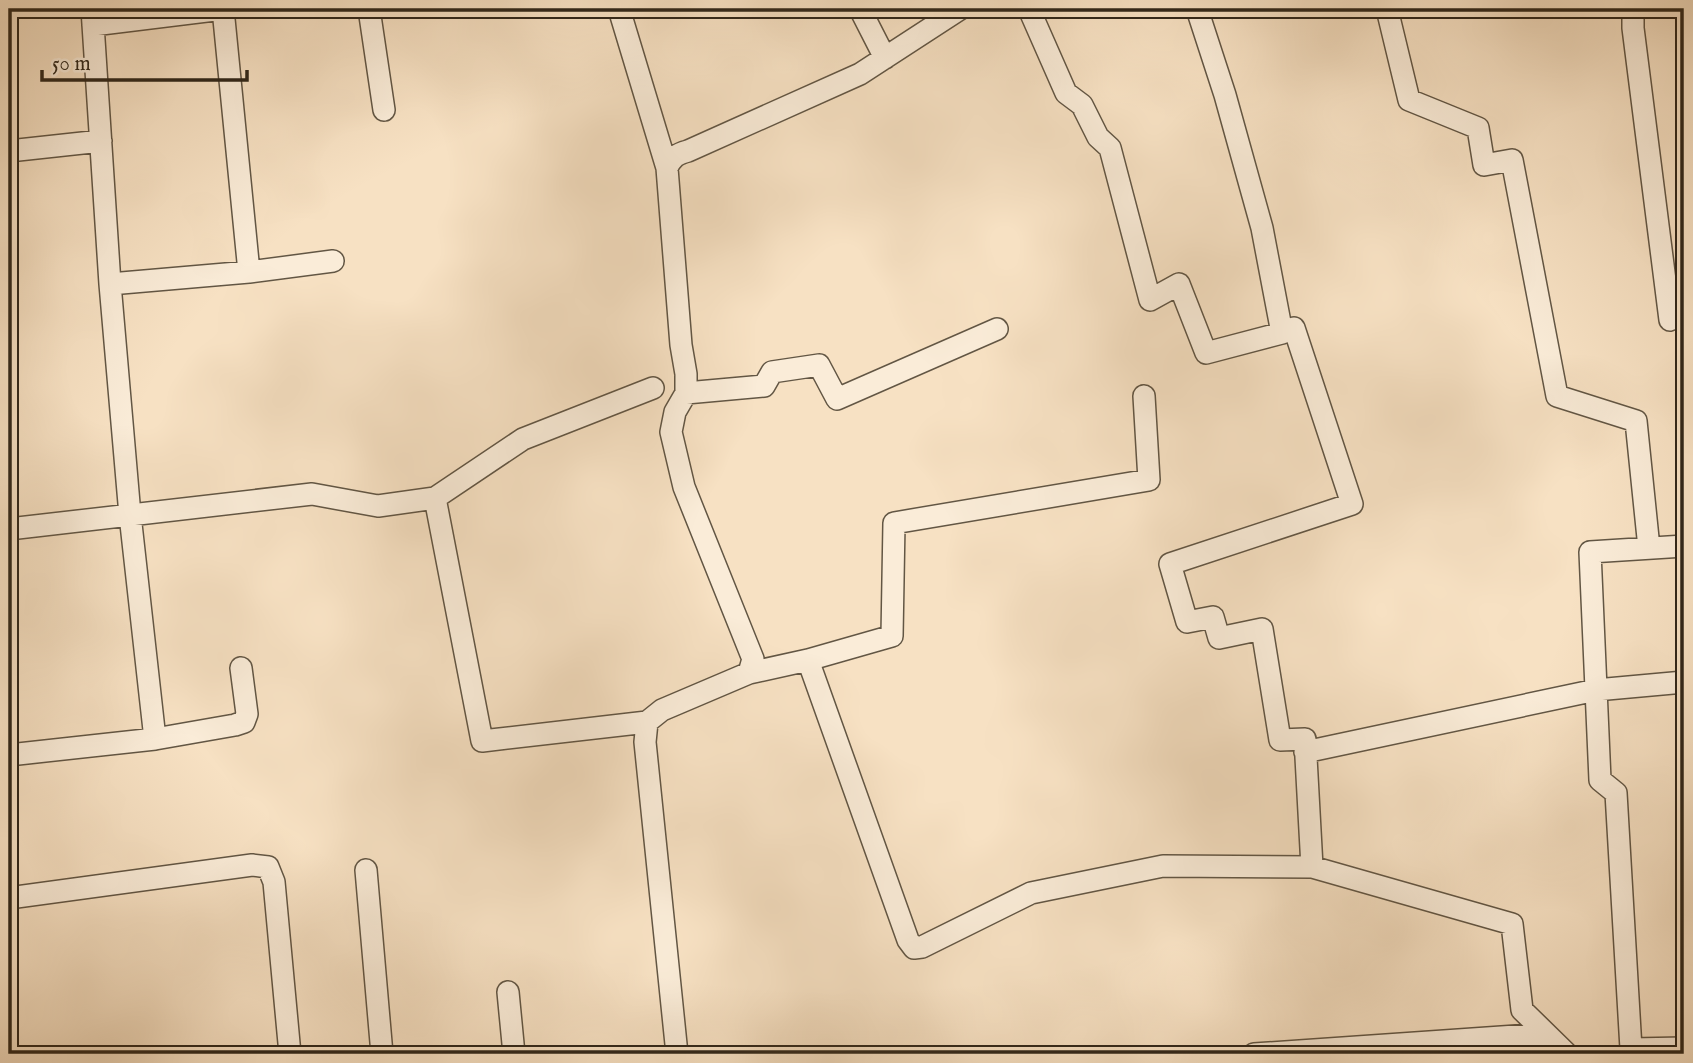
<svg xmlns="http://www.w3.org/2000/svg" width="1693" height="1063" font-family="'IM FELL English',serif">
	<style>
		.lines { fill: none; stroke-linecap: round; stroke-linejoin: round }
		.minor-casing { stroke: #625644; stroke-width: 24 }
		.minor { stroke: #faecd8; stroke-width: 21 }
	</style>
	<rect width="100%" height="100%" fill="#f7e1c3"/>
	<filter id="stains"><feTurbulence type="fractalNoise" baseFrequency=".00286" numOctaves="4"/><feColorMatrix values="0 0 0 0 .2 0 0 0 0 .09 0 0 0 0 .02 0 0 0 .5 -.17"/></filter>
	<radialGradient id="worn" r=".72"><stop offset=".6" stop-color="#630" stop-opacity="0"/><stop offset="1" stop-color="#630" stop-opacity=".3"/></radialGradient>
	<g class="lines">
		<g class="minor-casing">
			<path id="minor" d="M92,9L110,284L130,515L155,739
				M223,9L249,272L333,261
				M369,9L384,110
				M860,9L885,58
				M1029,9L1066,93L1082,105L1098,137L1110,148L1150,300L1179,284L1206,353L1282,333
				M1197,9L1225,95L1262,228L1282,333L1294,328L1352,504L1170,564L1187,622L1213,617L1219,638L1262,629L1280,740L1305,739L1312,867
				M1387,9L1409,100L1478,128L1484,165L1512,160L1557,396L1636,421L1649,548
				M1633,9V28L1670,320
				M93,25L223,9
				M9,151L101,141
				M667,168C672,157 677,154 688,151L860,74L960,9
				M110,284L249,272
				M686,393L764,386L772,372L819,365L837,399L997,329
				M1144,396L1149,480L894,523L892,636L808,660L908,940L914,948L922,947L1031,893L1163,866L1312,867L1512,924L1522,1010L1567,1054
				M435,498L482,741L647,722L662,710L749,673L753,659L684,487L671,432L675,412L686,393V374L681,345L667,168L619,9
				M9,529L312,494L378,506L435,498L523,439L653,388
				M749,673L808,660
				M647,722L645,742L677,1054
				M1305,752L1596,690L1684,682
				M9,755L155,739L235,725L244,722L247,714L241,668
				M366,870L382,1054
				M9,898L252,865L268,867L274,882L290,1054
				M508,992L514,1054
				M1684,1048L1631,1049L1616,793L1600,780L1590,552L1684,546
				M1254,1054L1546,1034"/>
		</g>
		<use href="#minor" class="minor"/>
	</g>
	<rect width="1693" height="1063" fill="none" stroke="#f7e1c3" stroke-width="35"/>
	<rect x="10" y="10" width="1672" height="1042" fill="none" stroke="#31271a" stroke-width="3.5"/>
	<rect x="18" y="18" width="1658" height="1028" fill="none" stroke="#31271a" stroke-width="2"/>
	<path d="M42 70v10h205v-10" fill="none" stroke="#31271a" stroke-width="3.5"/>
	<text x="52" y="70" font-size="21" fill="#31271a" stroke="#faecd8" stroke-width="5" paint-order="stroke">50 m</text>
	<rect width="100%" height="100%" filter="url(#stains)"/>
	<rect width="100%" height="100%" fill="url(#worn)"/>
</svg>
